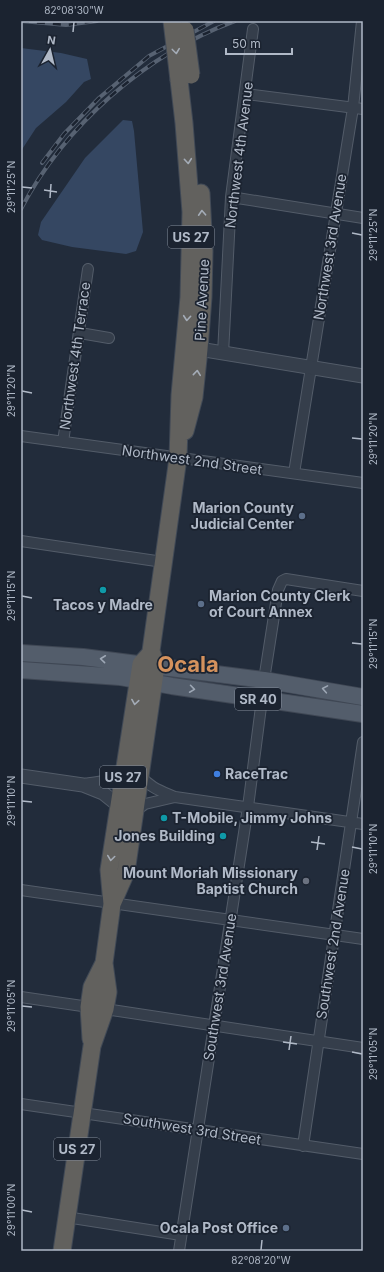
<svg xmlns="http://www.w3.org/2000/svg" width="384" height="1272" font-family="Inter,sans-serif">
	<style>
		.water { fill: #354762 }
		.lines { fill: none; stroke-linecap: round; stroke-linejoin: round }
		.minor-casing { stroke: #535c69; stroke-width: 12 }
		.tertiary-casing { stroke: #535c69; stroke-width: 15 }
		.primary-casing { stroke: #3f4754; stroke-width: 18 }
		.trunk-casing { stroke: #404956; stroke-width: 19 }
		.minor { stroke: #353e4b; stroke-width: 10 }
		.tertiary { stroke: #353e4b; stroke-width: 13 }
		.primary { stroke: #535d6b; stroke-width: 16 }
		.trunk { stroke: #62615e; stroke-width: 17 }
		.rail-casing { stroke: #576272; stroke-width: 4 }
		.rail { stroke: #1b2330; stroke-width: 2.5; stroke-dasharray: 8; stroke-linecap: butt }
		.trunk-bridge-casing { stroke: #404956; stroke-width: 19; stroke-linecap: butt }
		.trunk-bridge { stroke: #62615e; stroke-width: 17 }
		.oneway { stroke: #a4acb7 }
		.oneway2 { stroke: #9da7b5 }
		.ticks { fill: none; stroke: #b0b9c7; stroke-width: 1.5 }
		.service-dot { fill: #5c6f8a; stroke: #1b2330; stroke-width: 1.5 }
		.culture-dot { fill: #0f9aa8; stroke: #1b2330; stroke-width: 1.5 }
		.shop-dot { fill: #3f7fe0; stroke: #1b2330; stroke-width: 1.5 }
		.worship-dot { fill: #6b7280; stroke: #1b2330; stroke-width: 1.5 }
		.labels { text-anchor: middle; stroke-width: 3.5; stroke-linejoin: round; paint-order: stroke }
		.shield { fill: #1b2330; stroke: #838c9a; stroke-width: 1 }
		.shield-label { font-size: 13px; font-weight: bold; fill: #b0b9c7 }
		.street-label { font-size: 14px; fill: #b0b9c7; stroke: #1b2330 }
		.poi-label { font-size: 14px; font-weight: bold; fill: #b0b9c7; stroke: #1b2330; text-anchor: end }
		.town-label { font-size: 22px; font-weight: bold; fill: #d5925d; stroke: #1b2330 }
		.neatline { fill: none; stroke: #b0b9c7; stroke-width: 1.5 }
		.ticks-label { font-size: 10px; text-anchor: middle; fill: #b0b9c7 }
	</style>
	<rect width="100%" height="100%" fill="#222c3b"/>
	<path class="water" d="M21,48L61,53L87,59L91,79L84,82L66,102L36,128L21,151Z
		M123,120L132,121L134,131L143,232L136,251L126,254L72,247L42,240L38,235L41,222L85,158Z"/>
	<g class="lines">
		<g class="minor-casing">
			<path id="minor" d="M246,94L363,109
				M231,197L363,218
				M80,333L109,338
				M223,354L231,197L253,29
				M21,436L363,483
				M63,442L88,269
				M294,473L353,108L362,21
				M21,541L163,562
				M264,680L278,590L282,581L286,579L363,591
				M140,775C150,788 161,791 175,797L363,824
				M135,811L145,804L175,797
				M21,890L363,939
				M21,997L89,1007
				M105,1009L363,1048
				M21,1104L363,1154
				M303,1146L363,742
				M66,1217L181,1235
				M179,1251L248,807L262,699"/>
		</g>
		<g class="tertiary-casing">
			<path id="tertiary" d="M199,349L363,376
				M21,776L83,785L103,793L118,805
				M86,785C104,783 110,783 124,770"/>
		</g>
		<g class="primary-casing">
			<path id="primary" d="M21,653L83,657L264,680L363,697
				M21,670L120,677L172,686L363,714"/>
		</g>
		<g class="trunk-casing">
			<path id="trunk" d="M185,431L194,397L199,349L203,297L204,251L201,193
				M112,904L126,872L156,666L151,651L178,458L180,395L189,297L191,212L184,123L179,80
				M91,1039L89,1007L92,987L104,963
				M62,1251L92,1046L105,1009L108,992L104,963L112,904L109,870L141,664L151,653"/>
		</g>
		<use href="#minor" class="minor"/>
		<use href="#tertiary" class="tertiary"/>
		<use href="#primary" class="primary"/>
		<use href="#trunk" class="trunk"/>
		<g class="rail-casing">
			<path id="rail" d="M21,21L66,25L97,21
				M42,163L64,134L99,98L149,56L214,21
				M21,209C65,125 146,54 235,21"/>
		</g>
		<use href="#rail" class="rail"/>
		<g class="trunk-bridge-casing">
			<path id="trunk-bridge" d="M172,21L179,80
				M185,30L191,75"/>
		</g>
		<use href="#trunk-bridge" class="trunk-bridge"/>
	</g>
	<defs><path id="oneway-chevron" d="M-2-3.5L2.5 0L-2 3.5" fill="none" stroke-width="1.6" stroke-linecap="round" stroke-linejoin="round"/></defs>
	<g class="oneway">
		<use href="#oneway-chevron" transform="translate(176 51) rotate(83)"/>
		<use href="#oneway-chevron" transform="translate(188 161) rotate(85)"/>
		<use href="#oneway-chevron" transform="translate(202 213) rotate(-93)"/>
		<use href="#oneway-chevron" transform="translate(187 318) rotate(95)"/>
		<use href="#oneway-chevron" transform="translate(197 373) rotate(-84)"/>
		<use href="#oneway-chevron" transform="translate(135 702) rotate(99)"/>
		<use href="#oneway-chevron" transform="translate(111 858) rotate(98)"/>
	</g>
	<g class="oneway2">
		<use href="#oneway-chevron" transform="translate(103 659) rotate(-174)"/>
		<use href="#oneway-chevron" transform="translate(192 689) rotate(8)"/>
		<use href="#oneway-chevron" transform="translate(325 689) rotate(-170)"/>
	</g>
	<path class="ticks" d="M73,32L74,22M22,187L32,188M44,190L57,192M50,198L51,184M352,233L362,235M22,391L32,393M352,438L362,439M22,596L32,598M352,643L362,644M22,801L32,802M311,842L325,844M352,847L362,849M317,850L319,836M22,1006L32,1007M283,1042L297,1044M289,1050L291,1036M352,1052L362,1054M22,1210L32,1212M261,1250L262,1240"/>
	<g class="service-dot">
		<circle cx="302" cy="516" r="4"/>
		<circle cx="201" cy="604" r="4"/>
		<circle cx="286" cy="1228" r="4"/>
	</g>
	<g class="culture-dot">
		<circle cx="103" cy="590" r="4"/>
		<circle cx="164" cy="818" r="4"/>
		<circle cx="223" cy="836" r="4"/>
	</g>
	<circle class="shop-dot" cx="217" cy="774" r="4"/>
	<circle class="worship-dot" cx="306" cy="881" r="4"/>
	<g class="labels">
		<g class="shield">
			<rect x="168" y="226" width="46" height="22" rx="3"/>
			<rect x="235" y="688" width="46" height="22" rx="3"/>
			<rect x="100" y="766" width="46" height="22" rx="3"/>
			<rect x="54" y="1138" width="46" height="22" rx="3"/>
		</g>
		<g class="shield-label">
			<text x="191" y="242">US 27</text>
			<text x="258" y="704">SR 40</text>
			<text x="123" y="782">US 27</text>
			<text x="77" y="1154">US 27</text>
		</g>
		<g class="street-label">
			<text transform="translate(239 155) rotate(-83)" y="5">Northwest 4th Avenue</text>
			<text transform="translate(330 247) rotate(-81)" y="5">Northwest 3rd Avenue</text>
			<text transform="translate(202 300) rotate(-87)" y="5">Pine Avenue</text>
			<text transform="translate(75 356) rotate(-82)" y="5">Northwest 4th Terrace</text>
			<text transform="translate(192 460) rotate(8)" y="5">Northwest 2nd Street</text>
			<text transform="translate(333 944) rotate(-81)" y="5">Southwest 2nd Avenue</text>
			<text transform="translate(220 987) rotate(-81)" y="5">Southwest 3rd Avenue</text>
			<text transform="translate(192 1129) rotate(9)" y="5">Southwest 3rd Street</text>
		</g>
		<g class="poi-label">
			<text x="294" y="513">Marion County<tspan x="294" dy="16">Judicial Center</tspan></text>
			<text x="209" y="601" text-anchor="start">Marion County Clerk<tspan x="209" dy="16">of Court Annex</tspan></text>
			<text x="103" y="610" text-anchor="middle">Tacos y Madre</text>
			<text x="225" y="779" text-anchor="start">RaceTrac</text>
			<text x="172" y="823" text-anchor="start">T-Mobile, Jimmy Johns</text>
			<text x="215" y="841">Jones Building</text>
			<text x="298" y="878">Mount Moriah Missionary<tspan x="298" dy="16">Baptist Church</tspan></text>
			<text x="278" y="1233">Ocala Post Office</text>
		</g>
		<g class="town-label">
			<text x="188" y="672">Ocala</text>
		</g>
	</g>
	<rect width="384" height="1272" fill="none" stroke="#1b2330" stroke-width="44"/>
	<g transform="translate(50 50) rotate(8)" stroke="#1b2330" stroke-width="3" paint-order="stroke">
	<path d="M0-3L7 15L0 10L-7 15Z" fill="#b0b9c7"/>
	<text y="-6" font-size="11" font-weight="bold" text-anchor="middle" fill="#b0b9c7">N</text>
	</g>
	<path d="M226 48v6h66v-6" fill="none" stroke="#b0b9c7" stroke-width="2"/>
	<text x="232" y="48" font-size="12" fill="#b0b9c7" stroke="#1b2330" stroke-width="3" paint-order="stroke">50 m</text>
	<rect x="22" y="22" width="340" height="1228" class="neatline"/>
	<g class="ticks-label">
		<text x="74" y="14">82°08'30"W</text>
		<text transform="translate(11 187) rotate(-90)" y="4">29°11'25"N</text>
		<text transform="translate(373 235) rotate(-90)" y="4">29°11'25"N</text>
		<text transform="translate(11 391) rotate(-90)" y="4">29°11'20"N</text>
		<text transform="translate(373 439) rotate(-90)" y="4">29°11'20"N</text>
		<text transform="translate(11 596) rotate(-90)" y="4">29°11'15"N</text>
		<text transform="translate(373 644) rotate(-90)" y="4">29°11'15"N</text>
		<text transform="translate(11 801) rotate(-90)" y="4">29°11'10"N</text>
		<text transform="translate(373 849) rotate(-90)" y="4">29°11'10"N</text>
		<text transform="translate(11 1006) rotate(-90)" y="4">29°11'05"N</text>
		<text transform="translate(373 1054) rotate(-90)" y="4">29°11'05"N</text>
		<text transform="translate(11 1210) rotate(-90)" y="4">29°11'00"N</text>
		<text x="261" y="1264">82°08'20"W</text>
	</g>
</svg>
